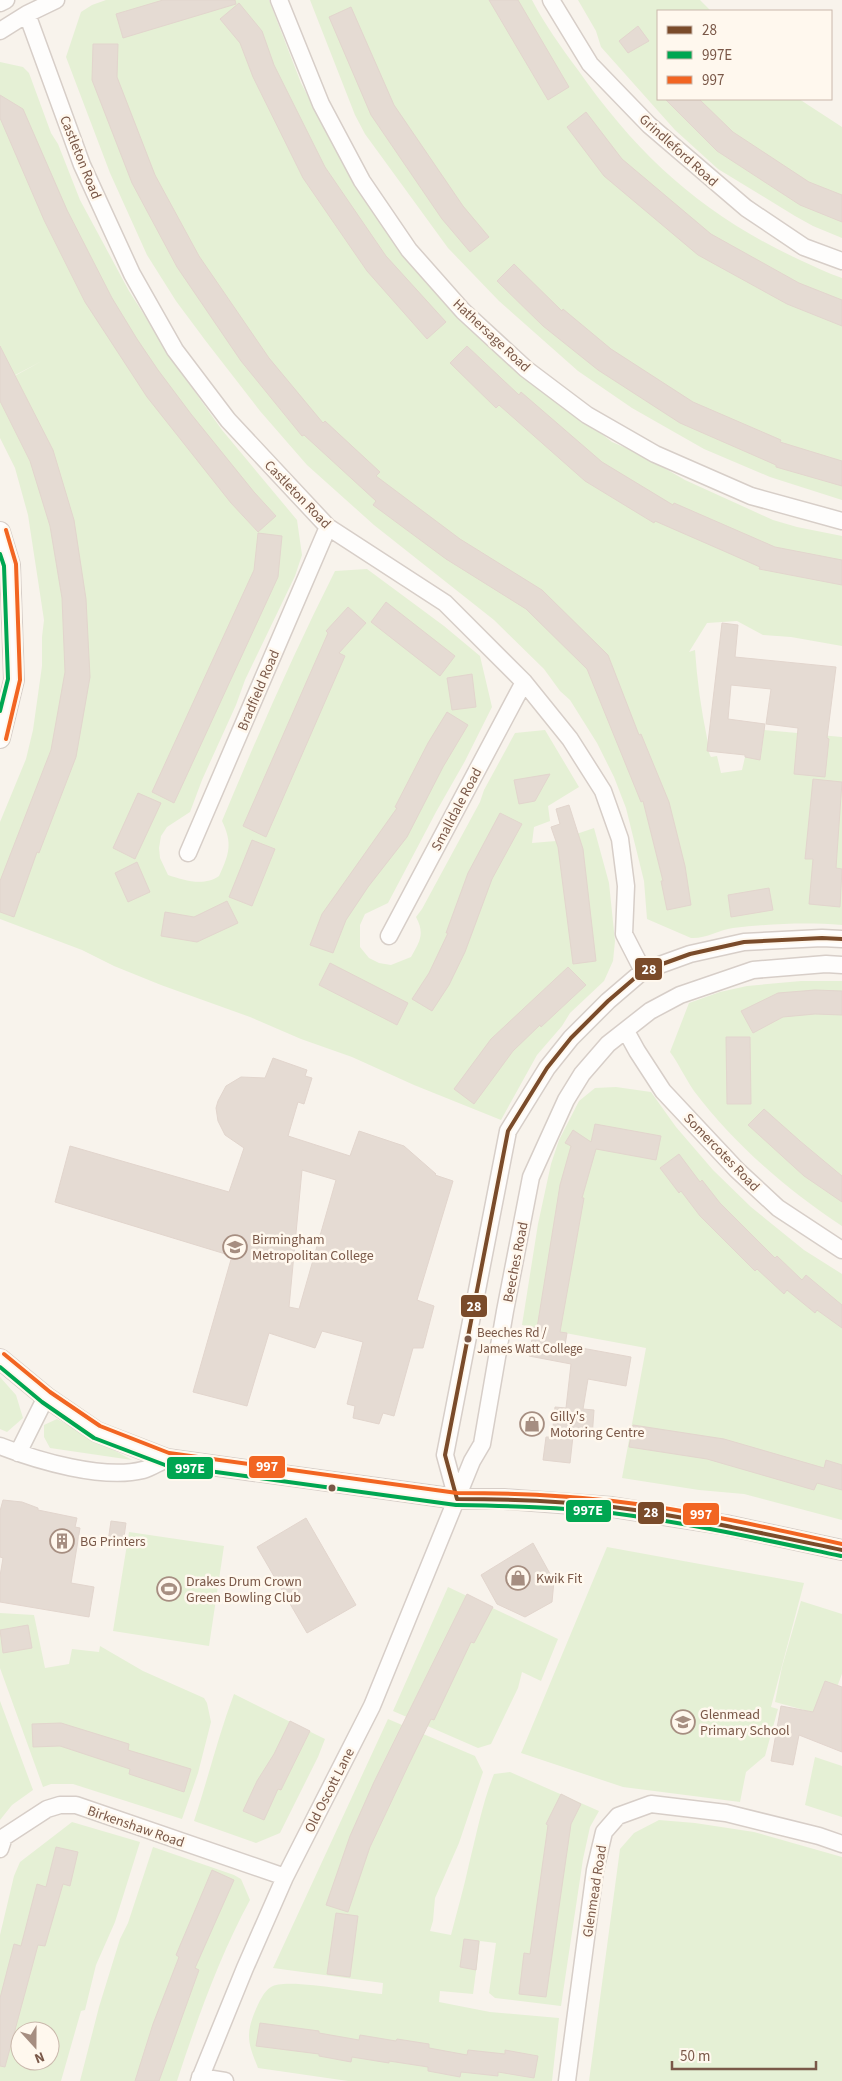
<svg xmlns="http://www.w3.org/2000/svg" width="842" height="2081" font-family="'Source Sans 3',sans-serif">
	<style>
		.green { fill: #e5f0d5; fill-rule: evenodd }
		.building { fill: #e5dbd3; stroke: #e2d5cd; fill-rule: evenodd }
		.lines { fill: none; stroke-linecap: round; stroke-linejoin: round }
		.minor-casing { stroke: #d7cec8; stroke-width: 19 }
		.tertiary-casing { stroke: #d7cec8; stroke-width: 22 }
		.minor { stroke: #fefdfc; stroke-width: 16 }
		.tertiary { stroke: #fefdfc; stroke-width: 20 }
		.bus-1-casing { stroke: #fff8ee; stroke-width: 8 }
		.bus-2-casing { stroke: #fff8ee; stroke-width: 8 }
		.bus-3-casing { stroke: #fff8ee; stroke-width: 8 }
		.bus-1 { stroke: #7a4b2a; stroke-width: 4 }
		.bus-2 { stroke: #00a651; stroke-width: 4 }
		.bus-3 { stroke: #f26522; stroke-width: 4 }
		.bus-dot { fill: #7a5848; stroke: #fff8ee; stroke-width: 2 }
		.labels { text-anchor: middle; stroke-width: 5; stroke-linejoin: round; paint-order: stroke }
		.bus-label { font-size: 13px; fill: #7a5848; stroke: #fff8ee; text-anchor: start }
		.street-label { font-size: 14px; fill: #7a5848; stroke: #fff8ee }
		.poi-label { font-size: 14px; fill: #7a5848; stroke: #fff8ee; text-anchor: start }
		.line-badge { stroke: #fff8ee; stroke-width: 2 }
		.badge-label { font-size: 14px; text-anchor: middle; font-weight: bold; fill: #fff }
	</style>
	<rect width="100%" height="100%" fill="#f8f3ec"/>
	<path class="green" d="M106,0H269L301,83L355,187L472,330L490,348L542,391L571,410L612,442L640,454L685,480L773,520L797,527L842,536V646L791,637L763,635L737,621L707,623L689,652L695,650C697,680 701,709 707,738C709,745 707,750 711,757L717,756L721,773L742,770L745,757L760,759L764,730L842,737V925C805,922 769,924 733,928C719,930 705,939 691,938L647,919L644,881L626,808L614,777L597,743L570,700L560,691L544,669L494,620L374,525L307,465L260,411L205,340L176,301L147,255L110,173L66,57L81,12L92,5Z
		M310,0H532C545,25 561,47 578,70C639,157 703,215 800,260C814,266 827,273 842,278V500L770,477L704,449L632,408L578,371L499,301L448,248L365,134L355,115Z
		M578,0H700L711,11H658V99H799L842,127V238L813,226L795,216L718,169L675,130L601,47L596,31Z
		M0,62L23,67L29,73L51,133L58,144L80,200L129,291L178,368L222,430L297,520L302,555L295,576L245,680L236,705L202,780L190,812L167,827L161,836L159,848L160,858L168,875C183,880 204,887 219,876C229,854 233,844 222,821C257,737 294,652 335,571L367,569L444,626L480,656L492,707L465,761L436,812L388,903L365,914L360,925V947L369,958L379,963L391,965L411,957C420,941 425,934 416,917L422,909L480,802L484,790L515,733L545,730L579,787L548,806L550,821L534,827L532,843L556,841L594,828L609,883L615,941L613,961L604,981L570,1013L562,1026L537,1055L501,1120L414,1085L352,1057L301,1039L250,1017L161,985L114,966L82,950L0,919V822L26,759L33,730L42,666V637L44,620L28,515L15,468L0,438V384L42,361L0,383Z
		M801,981H842V1226C786,1189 735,1145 694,1091C685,1078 679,1064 670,1052L689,1003L720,992L747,986Z
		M616,1087L651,1092L676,1127L713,1170L751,1207L804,1250L842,1274V1520L744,1494L699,1490L622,1478L646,1348L522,1325L538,1224L551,1164L559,1140L579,1101L595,1088Z
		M0,1377L16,1395L23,1418L7,1432L0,1429Z
		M57,1419L132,1460L50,1448L44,1437V1425Z
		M129,1532L224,1546L209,1646L113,1631Z
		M607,1547L804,1583L771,1707L778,1709L765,1756L746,1772L740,1802L623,1787L521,1753Z
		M448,1587L558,1639L541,1681L522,1672L518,1688L491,1744L478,1748L393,1711Z
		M801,1601L842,1614V1674L826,1716L775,1702L782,1667Z
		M0,1613L34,1615L45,1668L69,1664L72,1649L99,1652L100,1646L143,1671L204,1698L207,1703L211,1722L198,1773L182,1819L73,1784H51L43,1787L0,1668Z
		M234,1694L325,1739L318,1757L280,1833L256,1843L194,1821C208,1779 218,1736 234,1694Z
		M0,1701L33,1790L12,1805L0,1820Z
		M388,1719L475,1756L483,1772L459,1843L435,1898L433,1921L430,1931L451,1935C457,1911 464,1888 469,1864C477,1833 482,1804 494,1774L510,1772L599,1811L590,1827L583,1859L561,2006L495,1998L489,1993L496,1943L480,1941L473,1994L440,1991L439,2002L490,2012L559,2018L552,2081H348L258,2068C248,2043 245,2035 256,2009C259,2002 264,1991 271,1987C285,1977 361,1993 382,1994L383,1983L273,1968Z
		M815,1757L842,1766V1817L805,1805Z
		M659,1820L695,1823L754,1832L842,1857V2081H589L620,1849L634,1833Z
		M72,1822L140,1842L115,1922L96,1965L85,2010L81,2011L61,2081H0V1935L14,1876L20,1862ZM20,2031H50V2061H20Z
		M153,1847L234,1875L241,1879L250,1900C219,1957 197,2020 177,2081H80L99,2007L120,1939L128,1923Z"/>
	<path class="building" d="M163,0H235L236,4L123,38L116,14Z
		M489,0H518L569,87L548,100Z
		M239,3L262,31L274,65L325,167L386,256L446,322L427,339L367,271L303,178L253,77L240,43L220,19Z
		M351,7L394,105L463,206L489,237L470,252L442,219L371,115L329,17Z
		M638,26L649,41L628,53L619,41Z
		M93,44H118L117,77L155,175L199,256L269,358L323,423L325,421L380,472L376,476L460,539L542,590L608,655L639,735L641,734L669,802L685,866L691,905L667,910L661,881H663L643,801L641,802L587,669L526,609L446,559L373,505L376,501L304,435L302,436L241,361L177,267L132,183L92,80Z
		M0,95L23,109L67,210L112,298L137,339L158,370L191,414L254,492L276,516L258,532L231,503L147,397L85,302L44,220L0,118Z
		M665,99H699L733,132L809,182L842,195V222L800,205L717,151Z
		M586,112L622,159L711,234L799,283L842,300V326L787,304L698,255L604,176L567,127Z
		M514,264L562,311L563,309L611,349L693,402L781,440L780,442L842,461V486L776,467V465L680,423L598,370L543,326L497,281Z
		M0,346L53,450L74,520L86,599L90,677L76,757L39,853L37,852L14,917L0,912V881L51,750L65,672L62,598L50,526L30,461L0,401Z
		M467,346L519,395L521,392L602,462L673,505L674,503L775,547L842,560V585L759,569L760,567L726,552L655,521L654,523L585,481L499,405L496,408L450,363Z
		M258,533L282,536L278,577L174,803L152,792L254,570Z
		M386,602L455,656L440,676L371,622Z
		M348,607L366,623L339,653L345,656L266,837L243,826L328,633L326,631Z
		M722,623L738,625L735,657L836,667L827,738L829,739L825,777L794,774L798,728L766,724L771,689L731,685L728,719L765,724L760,760L745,757V755L707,751Z
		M472,674L476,707L452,710L447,678Z
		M447,712L468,725L443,767L407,837L368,887L346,920L333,953L310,945L322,914L397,808L395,807L428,743Z
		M550,774L535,801L519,804L514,780Z
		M813,779L842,782L836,868L842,869L840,907L809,904L813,859H805Z
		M138,793L161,803L135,859L113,848Z
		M569,805L583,849L596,961L573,964L558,847L551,827L560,824L556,809Z
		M500,813L522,824L492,879L465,952L449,985L432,1011L412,999L429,973L448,933H446L468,873Z
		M252,840L275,849L252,906L229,897Z
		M137,862L150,892L128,902L115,873Z
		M769,888L773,910L731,917L728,895Z
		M227,901L238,923L197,942L161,936L165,912L194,917Z
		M330,963L408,1003L397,1025L319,985Z
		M568,967L586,985L541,1027L540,1025L513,1051L474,1104L454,1089L491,1039Z
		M815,990L842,991V1015L815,1014L783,1017L753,1033L741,1011L778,993Z
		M726,1037H750L751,1104H727Z
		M273,1058L307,1070L305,1076L312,1078L304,1104L298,1102L288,1136L350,1156L359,1131L404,1146L436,1174L435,1175L453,1181L417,1300L434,1306L423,1348H413L394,1416L383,1413L379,1424L353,1418L355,1406L347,1404L363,1342L322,1331L315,1348L269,1333L247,1406L193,1392L232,1256L55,1202L70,1146L229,1192L244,1148L225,1135L218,1121L216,1108L218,1101L226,1086L241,1077L265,1078ZM302,1170L336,1180L299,1309L289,1307Z
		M764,1109L800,1141L842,1176V1202L804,1176L748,1125Z
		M595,1124L661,1136L656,1160L596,1149L582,1198H584L560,1332L567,1333L565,1345L631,1357L626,1386L588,1379L583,1409L594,1410L592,1438L573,1436L570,1463L543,1460L546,1437H552L555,1407L566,1408L571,1364L529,1356L534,1327L537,1328L560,1185L571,1146L565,1143L573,1130L591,1142Z
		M679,1154L700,1182L702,1180L720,1203L775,1258L777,1256L802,1280L806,1275L842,1305V1328L817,1310L815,1313L787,1290L784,1294L757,1269L755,1271L700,1216L681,1191L679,1193L660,1168Z
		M633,1425L724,1439L824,1468L826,1460L842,1465V1490L817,1483L814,1490L707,1459L629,1447Z
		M3,1500L22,1502L38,1508V1510L77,1518L75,1527L80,1528L71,1583L94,1587L89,1617L0,1602V1576L3,1558L0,1557V1511Z
		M306,1518L356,1605L307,1633L257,1547Z
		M111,1521L126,1523L123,1544L108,1542Z
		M533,1543L554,1581L552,1602L525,1617L497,1604L481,1575Z
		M467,1594L493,1607L474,1643L471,1642L434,1720L431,1719L409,1764L370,1847L348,1912L326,1905L350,1836L374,1782Z
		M28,1625L32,1648L3,1653L0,1630Z
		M825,1681L842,1687V1752L799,1735L793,1765L771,1761L781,1706L813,1712Z
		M290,1721L310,1731L281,1790L278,1789L264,1820L243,1811L257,1781L274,1754Z
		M61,1723L129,1744L128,1750L191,1769L184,1792L129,1774L130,1769L60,1746L33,1747L32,1724Z
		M561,1794L581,1804L571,1824L546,1997L519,1994L524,1953L530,1954L548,1825L546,1824Z
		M56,1847L78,1852L70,1886L63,1884L45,1946L38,1945L5,2067L0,2066V1998L14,1944L21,1946L37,1884L46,1887Z
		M212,1870L234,1880L195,1968L199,1970L159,2081H135L153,2024L179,1957L176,1955Z
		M336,1913L358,1916L350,1977L327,1974Z
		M464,1939L479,1941L476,1970L460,1967Z
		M260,2023L319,2031V2033L359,2040L360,2035L396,2041L397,2039L429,2044V2048L467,2055L468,2050L505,2054V2050L538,2056L534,2078L498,2072V2076L461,2072L460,2077L428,2071V2067L389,2061V2063L352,2057L351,2062L319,2056V2054L256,2046Z"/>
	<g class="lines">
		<g class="minor-casing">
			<path id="minor" d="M279,0L321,104L362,181L409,250L463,311L526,369L587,415L655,454L751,496L842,521
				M551,0L590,64L649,125L746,208L804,247L842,261
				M0,3L6,0
				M27,14L82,165L132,274L175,350L228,420L328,527L445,603L524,682L570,739L603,791L620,839L626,886L624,934L643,971
				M0,31L27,14L56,0
				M188,853L328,527
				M389,936L524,682
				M626,1031L637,1051L663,1091L737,1170L778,1208L842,1250
				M0,1446C38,1461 103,1480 143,1470C151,1468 159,1462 167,1459
				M18,1453L46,1397
				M457,1499L445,1455L508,1131L547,1068L571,1038L608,1001L643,971L690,954L744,942L822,938L842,939
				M0,1849L4,1837L47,1809L60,1805H76L285,1877
				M200,2077L225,2081
				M199,2081L245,1968L285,1877L372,1706L472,1461L482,1444L505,1311L531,1177L566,1100L582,1074L608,1044L650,1011L680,995L753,970L826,964L842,965
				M567,2081L595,1870L604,1832L618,1816L651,1804L726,1813L819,1836L842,1844"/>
		</g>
		<g class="tertiary-casing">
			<path id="tertiary" d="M0,532L10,565L14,680L0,738
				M0,1359L46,1397L97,1432L167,1459L457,1499H504L612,1507L726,1525L842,1550"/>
		</g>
		<use href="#minor" class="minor"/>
		<use href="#tertiary" class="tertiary"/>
		<g class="bus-1-casing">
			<path id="bus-1" d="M457,1499L445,1455L508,1131L547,1068L571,1038L608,1001L643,971L690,954L744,942L822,938L842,939
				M457,1499C509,1499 562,1501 613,1507C690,1517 766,1534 842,1550"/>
		</g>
		<g class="bus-2-casing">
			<path id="bus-2" d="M0,554L4,566L8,679L0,711
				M0,1367L42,1402L94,1438L165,1465L456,1505C508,1506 561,1507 612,1513C689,1523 765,1540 841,1556"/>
		</g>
		<g class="bus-3-casing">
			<path id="bus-3" d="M6,530L16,564L20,680L6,739
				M4,1354L50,1392L100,1426L169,1453L457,1493C509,1493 562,1495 613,1501C690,1510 766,1527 842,1544"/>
		</g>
		<use href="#bus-1" class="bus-1"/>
		<use href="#bus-2" class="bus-2"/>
		<use href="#bus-3" class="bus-3"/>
	</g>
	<defs>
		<g id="university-ring" transform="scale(1.25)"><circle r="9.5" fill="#fff8ee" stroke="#a68e81" stroke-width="1.5"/><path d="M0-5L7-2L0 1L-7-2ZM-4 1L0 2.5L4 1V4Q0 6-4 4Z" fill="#a68e81"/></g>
		<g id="shop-ring" transform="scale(1.25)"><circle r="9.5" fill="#fff8ee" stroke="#a68e81" stroke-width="1.5"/><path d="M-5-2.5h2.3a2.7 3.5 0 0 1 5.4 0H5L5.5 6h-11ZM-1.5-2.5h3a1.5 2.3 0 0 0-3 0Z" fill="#a68e81"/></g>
		<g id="building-ring" transform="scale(1.25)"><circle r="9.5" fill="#fff8ee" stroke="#a68e81" stroke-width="1.5"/><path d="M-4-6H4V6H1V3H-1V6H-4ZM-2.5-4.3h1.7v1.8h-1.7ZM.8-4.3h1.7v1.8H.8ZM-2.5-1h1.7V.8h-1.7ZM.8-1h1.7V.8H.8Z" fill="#a68e81"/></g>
		<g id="stadium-ring" transform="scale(1.25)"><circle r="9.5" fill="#fff8ee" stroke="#a68e81" stroke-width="1.5"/><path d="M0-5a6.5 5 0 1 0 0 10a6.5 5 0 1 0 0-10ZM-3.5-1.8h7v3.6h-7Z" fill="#a68e81"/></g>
		<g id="school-ring" transform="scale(1.25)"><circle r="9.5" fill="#fff8ee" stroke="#a68e81" stroke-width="1.5"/><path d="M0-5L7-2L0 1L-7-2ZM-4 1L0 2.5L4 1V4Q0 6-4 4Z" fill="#a68e81"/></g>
	</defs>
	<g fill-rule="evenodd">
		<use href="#university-ring" x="235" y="1247"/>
		<use href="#shop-ring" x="532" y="1424"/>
		<use href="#building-ring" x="62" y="1541"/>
		<use href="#shop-ring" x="518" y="1578"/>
		<use href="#stadium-ring" x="169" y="1589"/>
		<use href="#school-ring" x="683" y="1722"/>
	</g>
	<g class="bus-dot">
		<circle cx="468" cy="1339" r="4.5"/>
		<circle cx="332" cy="1488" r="4.5"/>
	</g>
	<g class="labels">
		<g class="bus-label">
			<text x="477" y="1337">Beeches Rd /<tspan x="477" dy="16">James Watt College</tspan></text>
		</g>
		<g class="street-label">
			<text transform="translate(679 150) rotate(42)" y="5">Grindleford Road</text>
			<text transform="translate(81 157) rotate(68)" y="5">Castleton Road</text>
			<text transform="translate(492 335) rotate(43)" y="5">Hathersage Road</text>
			<text transform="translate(298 494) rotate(46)" y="5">Castleton Road</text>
			<text transform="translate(258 690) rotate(-67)" y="5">Bradfield Road</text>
			<text transform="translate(456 809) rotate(-62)" y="5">Smalldale Road</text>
			<text transform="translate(722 1152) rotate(46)" y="5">Somercotes Road</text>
			<text transform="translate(515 1262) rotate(-79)" y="5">Beeches Road</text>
			<text transform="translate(329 1790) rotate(-63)" y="5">Old Oscott Lane</text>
			<text transform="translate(136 1826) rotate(19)" y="5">Birkenshaw Road</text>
			<text transform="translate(594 1891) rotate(-81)" y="5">Glenmead Road</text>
		</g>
		<g class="poi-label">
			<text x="252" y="1244">Birmingham<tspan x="252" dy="16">Metropolitan College</tspan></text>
			<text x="550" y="1421">Gilly's<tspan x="550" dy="16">Motoring Centre</tspan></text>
			<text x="80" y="1546">BG Printers</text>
			<text x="536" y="1583">Kwik Fit</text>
			<text x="186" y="1586">Drakes Drum Crown<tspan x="186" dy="16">Green Bowling Club</tspan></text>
			<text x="700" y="1719">Glenmead<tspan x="700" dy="16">Primary School</tspan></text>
		</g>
	</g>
	<g class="line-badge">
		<rect x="634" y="957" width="29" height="24" rx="5" fill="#7a4b2a"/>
		<rect x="460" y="1294" width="28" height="24" rx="5" fill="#7a4b2a"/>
		<rect x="248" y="1455" width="38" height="24" rx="5" fill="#f26522"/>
		<rect x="166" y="1456" width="48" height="24" rx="5" fill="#00a651"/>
		<rect x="565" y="1499" width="47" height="24" rx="5" fill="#00a651"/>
		<rect x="637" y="1501" width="28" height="24" rx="5" fill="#7a4b2a"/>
		<rect x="682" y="1502" width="38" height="24" rx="5" fill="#f26522"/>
	</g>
	<g class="badge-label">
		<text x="649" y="974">28</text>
		<text x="474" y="1311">28</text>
		<text x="267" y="1471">997</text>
		<text x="190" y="1473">997E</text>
		<text x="588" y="1515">997E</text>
		<text x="651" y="1517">28</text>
		<text x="701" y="1519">997</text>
	</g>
	<rect x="657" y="10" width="175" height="90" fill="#fff8ee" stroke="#cab8ac"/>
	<rect x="667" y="26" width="25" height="8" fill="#7a4b2a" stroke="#cab8ac"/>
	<text x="702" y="35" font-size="15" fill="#7a5848">28</text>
	<rect x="667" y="51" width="25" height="8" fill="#00a651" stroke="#cab8ac"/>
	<text x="702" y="60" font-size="15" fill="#7a5848">997E</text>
	<rect x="667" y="76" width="25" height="8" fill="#f26522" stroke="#cab8ac"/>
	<text x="702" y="85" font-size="15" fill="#7a5848">997</text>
	<g transform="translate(35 2046) rotate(159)"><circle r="24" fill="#fff8ee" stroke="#cab8ac"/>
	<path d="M0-4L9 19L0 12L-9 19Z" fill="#a68e81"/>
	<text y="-8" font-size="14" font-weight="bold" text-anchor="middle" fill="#7a5848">N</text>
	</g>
	<path d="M672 2061v8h144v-8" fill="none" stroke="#7a5848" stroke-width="2.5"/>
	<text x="680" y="2061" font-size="15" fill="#7a5848" stroke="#fff8ee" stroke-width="4" paint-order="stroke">50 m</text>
</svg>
